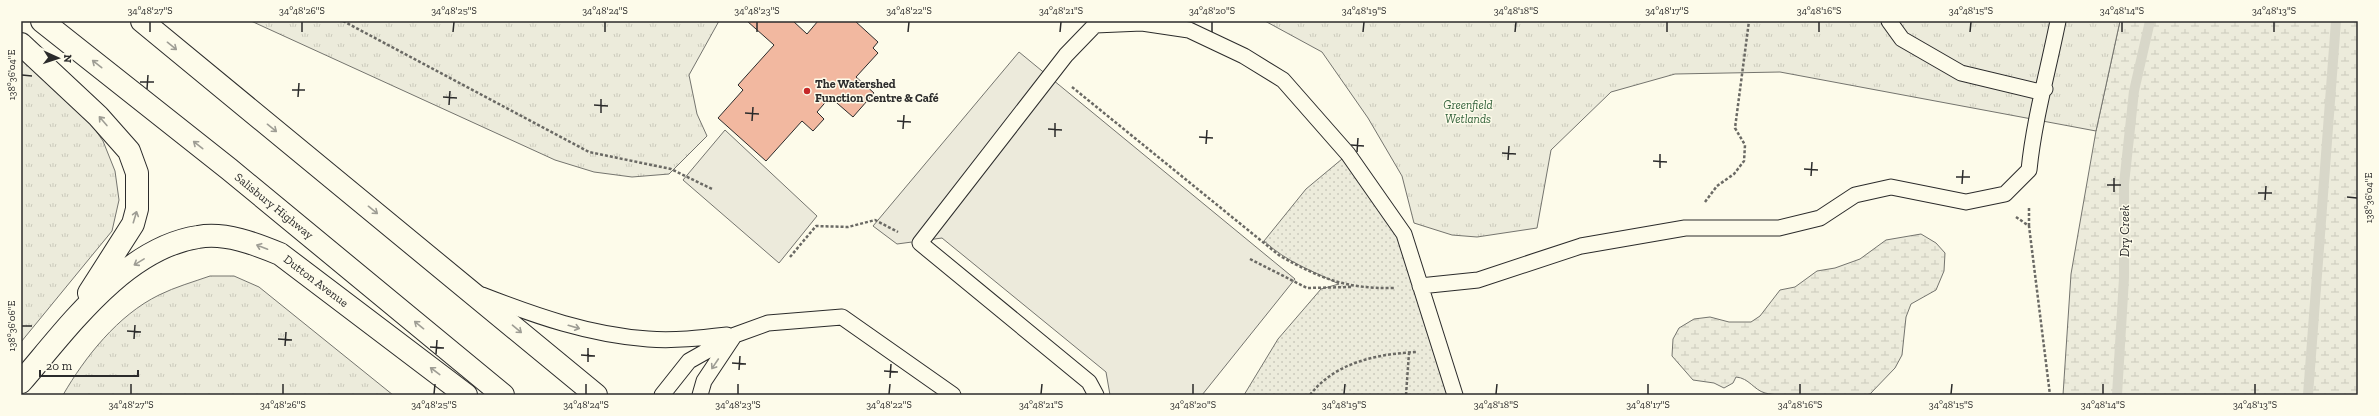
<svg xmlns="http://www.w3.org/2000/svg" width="2379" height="416" font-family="'Zilla Slab',serif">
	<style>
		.grass { fill: url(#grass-dots); stroke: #74746e }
		.wetland { fill: url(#wetland-marsh); stroke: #74746e }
		.park { fill: url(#park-tufts); stroke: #74746e }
		.parking { fill: #eceadb; stroke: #74746e }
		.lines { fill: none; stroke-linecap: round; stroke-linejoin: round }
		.stream { stroke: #d8d7c9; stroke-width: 10 }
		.building { fill: #f2b8a0; stroke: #2b2b2b }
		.service-casing { stroke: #2b2b2b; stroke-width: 17 }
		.minor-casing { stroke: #2b2b2b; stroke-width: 24 }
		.trunk-casing { stroke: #2b2b2b; stroke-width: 24 }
		.path { stroke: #6a6964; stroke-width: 2.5; stroke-dasharray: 3 2; stroke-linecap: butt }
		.service { stroke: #fdfbea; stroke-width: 15 }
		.minor { stroke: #fdfbea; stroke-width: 22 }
		.trunk { stroke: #fdfbea; stroke-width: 22 }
		.oneway { stroke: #9e9d94 }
		.ticks { fill: none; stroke: #2b2b2b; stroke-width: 1.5 }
		.poi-dot { fill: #c62828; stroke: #fdfbea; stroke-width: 1.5 }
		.labels { text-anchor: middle; stroke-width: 3; stroke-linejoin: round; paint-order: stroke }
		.poi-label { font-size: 12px; font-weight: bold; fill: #2b2b2b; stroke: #fdfbea; text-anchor: start }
		.park-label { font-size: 12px; font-style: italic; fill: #34623c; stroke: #fdfbea }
		.street-label { font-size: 12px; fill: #2b2b2b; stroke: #fdfbea }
		.water-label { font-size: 13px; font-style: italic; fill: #2b2b2b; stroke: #fdfbea }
		.neatline { fill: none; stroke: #2b2b2b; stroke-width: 1.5 }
		.ticks-label { font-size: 10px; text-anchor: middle; fill: #2b2b2b }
	</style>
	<defs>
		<pattern id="grass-dots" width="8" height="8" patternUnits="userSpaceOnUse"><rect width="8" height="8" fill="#ecebdb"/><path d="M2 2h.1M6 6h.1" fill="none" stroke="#cbcabc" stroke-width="1.8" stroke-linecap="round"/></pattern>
		<pattern id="wetland-marsh" width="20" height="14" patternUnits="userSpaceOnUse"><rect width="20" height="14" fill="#ecebdb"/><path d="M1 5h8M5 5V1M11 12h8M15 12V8" fill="none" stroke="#cbcabc"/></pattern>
		<pattern id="park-tufts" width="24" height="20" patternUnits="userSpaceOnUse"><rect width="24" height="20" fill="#ecebdb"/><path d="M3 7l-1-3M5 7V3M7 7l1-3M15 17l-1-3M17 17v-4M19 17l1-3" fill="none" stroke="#cbcabc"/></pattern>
	</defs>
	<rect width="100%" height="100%" fill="#fdfbea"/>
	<path class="grass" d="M1348,154L1404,234L1455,395H1244L1278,339L1309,303L1321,289L1339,284C1311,270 1288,263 1264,241L1306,189Z"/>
	<path class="wetland" d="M2120,21H2358V395H2063L2071,274L2096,131Z
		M1921,234L1936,243L1945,253L1944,271L1936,290L1911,304L1906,317L1902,355L1895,368L1870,394C1856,398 1779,397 1765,393C1754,390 1749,378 1736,377L1733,383L1724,388L1714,383L1693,380L1672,356L1673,339L1679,328L1694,319L1710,317L1729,322H1751L1760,316L1780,290L1795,287L1817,271L1835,268L1860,259L1886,240Z"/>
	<path class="park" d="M251,21H719L689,75L697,114L707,136L669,174L632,177L594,172L555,160Z
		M1265,21H2120L2096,131L1780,72L1675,74L1611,92L1551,150L1537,228L1477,237L1452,235L1414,223L1402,176L1368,118L1322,52Z
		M21,54L81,109L103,141L115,171L119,200L112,231L21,342Z
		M210,276H234L259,287L393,395H63C85,357 118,315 159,295C175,287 193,282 210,276Z"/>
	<path class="parking" d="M1019,52L1295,279L1202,395H1110L1106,372L942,238L897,244L873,226Z
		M725,130L817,216L779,263L683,180Z"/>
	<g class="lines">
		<path class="stream" d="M2117,395L2124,278V184L2134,91L2150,21
			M2308,395L2336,21"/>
	</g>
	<path class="building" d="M747,21H793L807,34L818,21H855L878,42L873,48L878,53L856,77L874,93L853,117L830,97L817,112L824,119L813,131L802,121L766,161L718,118L743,90L738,85L774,45Z"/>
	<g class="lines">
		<g class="service-casing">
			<path id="service" d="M1889,21L1902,39L1961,73L2036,91L2045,89
				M1420,286L1478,280L1581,246L1685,228H1779L1820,218L1855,195L1891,187L1966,202L2005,194L2029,170C2034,120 2048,71 2058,21
				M482,295C536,316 590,335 648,339C674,341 701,338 727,335
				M662,395L689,361L735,335L768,323L842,317L953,395
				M700,395L704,381L734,336
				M1096,395L1089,382L920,243L1066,55L1095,25L1142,23L1189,30L1244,56L1283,80L1348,154L1404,234L1455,395"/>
		</g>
		<g class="minor-casing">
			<path id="minor" d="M21,44L98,116L129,151L137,173V209L133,224L89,293
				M21,382C67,329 124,248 198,237C225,232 256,244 280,254L466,395"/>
		</g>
		<g class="trunk-casing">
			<path id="trunk" d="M42,21L229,169L503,395
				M142,21L596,395"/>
		</g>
		<path class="path" d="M343,21L589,152L671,169L712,189
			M1072,87L1280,256C1322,279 1346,289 1394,288
			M1705,202L1717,186L1734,174L1744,161L1745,145L1735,128L1749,21
			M2016,217L2029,226L2050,395
			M2029,226V207
			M790,257L816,226L848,227L875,220L898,232
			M1250,259L1307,288L1351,287
			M1310,395C1335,362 1378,354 1416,352
			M1406,395L1409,353"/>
		<use href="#service" class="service"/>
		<use href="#minor" class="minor"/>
		<use href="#trunk" class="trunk"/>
	</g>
	<defs><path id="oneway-shaft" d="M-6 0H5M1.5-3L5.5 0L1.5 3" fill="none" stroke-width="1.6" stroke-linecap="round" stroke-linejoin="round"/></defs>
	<g class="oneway">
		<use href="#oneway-shaft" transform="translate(172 46) rotate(39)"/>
		<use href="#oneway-shaft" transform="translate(97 64) rotate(-142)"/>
		<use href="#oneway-shaft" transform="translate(103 121) rotate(-131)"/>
		<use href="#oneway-shaft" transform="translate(272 128) rotate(39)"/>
		<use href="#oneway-shaft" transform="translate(198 145) rotate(-142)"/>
		<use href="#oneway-shaft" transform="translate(373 210) rotate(39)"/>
		<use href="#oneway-shaft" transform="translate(135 217) rotate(-73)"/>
		<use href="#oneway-shaft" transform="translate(262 247) rotate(-159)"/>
		<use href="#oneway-shaft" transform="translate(139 262) rotate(149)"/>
		<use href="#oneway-shaft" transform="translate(419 325) rotate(-141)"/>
		<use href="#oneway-shaft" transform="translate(574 327) rotate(16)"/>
		<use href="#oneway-shaft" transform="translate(517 329) rotate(40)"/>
		<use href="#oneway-shaft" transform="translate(715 364) rotate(124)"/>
		<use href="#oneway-shaft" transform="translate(435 371) rotate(-143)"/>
	</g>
	<path class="ticks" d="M150,32V22M302,32V22M453,32L454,22M605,32V22M757,32V22M908,32L909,22M1060,32L1061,22M1212,32V22M1363,32L1364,22M1515,32L1516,22M1667,32V22M1819,32V22M1970,32L1971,22M2122,32V22M2274,32V22M22,75L32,76M140,82H154M147,89L148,75M292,90H305M298,97L299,83M443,97L457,98M449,105L450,91M594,105L608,106M601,113V99M745,113L759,114M752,121L753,107M897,121L911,122M903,129L904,115M1048,129L1062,130M1055,137V123M1199,137L1213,138M1206,144L1207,130M1351,145L1364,146M1357,152L1358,138M1502,153L1516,154M1508,160L1509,146M1653,161L1667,162M1660,168V154M1804,169L1818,170M1811,176L1812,162M1956,177H1970M1962,184L1963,170M2107,185H2121M2114,192V178M2258,193H2272M2347,197L2357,198M2265,200L2266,186M22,326H32M127,331L141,332M134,339L135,325M278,339L292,340M285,346L286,332M430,347L444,348M436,354L437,340M581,355L595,356M588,362V348M732,363L746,364M739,370L740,356M884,371L898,372M890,378L891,364M131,394V384M283,394V384M434,394L435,384M586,394V384M738,394V384M889,394L890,384M1041,394L1042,384M1193,394V384M1344,394L1345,384M1496,394L1497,384M1648,394V384M1800,394V384M1951,394L1952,384M2103,394V384M2255,394V384"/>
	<circle class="poi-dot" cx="807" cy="91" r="4"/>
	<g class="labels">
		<g class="poi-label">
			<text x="815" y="88">The Watershed<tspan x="815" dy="14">Function Centre &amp; Café</tspan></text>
		</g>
		<g class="park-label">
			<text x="1468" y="109">Greenfield<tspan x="1468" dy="14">Wetlands</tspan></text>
		</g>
		<g class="street-label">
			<text transform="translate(274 206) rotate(39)" y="4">Salisbury Highway</text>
			<text transform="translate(316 281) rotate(37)" y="4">Dutton Avenue</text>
		</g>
		<g class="water-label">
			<text transform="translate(2124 231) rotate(-90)" y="5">Dry Creek</text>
		</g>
	</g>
	<rect width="2379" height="416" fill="none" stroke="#fdfbea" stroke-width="44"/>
	<g transform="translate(58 58) rotate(93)" stroke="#fdfbea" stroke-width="3" paint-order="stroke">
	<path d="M0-3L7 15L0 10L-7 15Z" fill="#2b2b2b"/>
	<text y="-6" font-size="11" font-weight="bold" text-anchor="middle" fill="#2b2b2b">N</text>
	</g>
	<path d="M40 370v6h98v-6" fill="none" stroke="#2b2b2b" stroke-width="2"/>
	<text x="46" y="370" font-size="12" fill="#2b2b2b" stroke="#fdfbea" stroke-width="3" paint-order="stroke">20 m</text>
	<rect x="22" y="22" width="2335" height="372" class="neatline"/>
	<g class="ticks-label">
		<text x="150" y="14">34°48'27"S</text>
		<text x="302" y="14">34°48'26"S</text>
		<text x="454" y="14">34°48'25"S</text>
		<text x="605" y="14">34°48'24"S</text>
		<text x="757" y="14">34°48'23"S</text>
		<text x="909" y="14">34°48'22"S</text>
		<text x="1061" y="14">34°48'21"S</text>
		<text x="1212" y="14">34°48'20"S</text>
		<text x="1364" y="14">34°48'19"S</text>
		<text x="1516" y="14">34°48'18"S</text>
		<text x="1667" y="14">34°48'17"S</text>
		<text x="1819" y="14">34°48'16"S</text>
		<text x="1971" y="14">34°48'15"S</text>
		<text x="2122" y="14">34°48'14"S</text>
		<text x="2274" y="14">34°48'13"S</text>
		<text transform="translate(11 75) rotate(-90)" y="4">138°36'04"E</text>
		<text transform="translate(2368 198) rotate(-90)" y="4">138°36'04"E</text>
		<text transform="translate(11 326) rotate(-90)" y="4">138°36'06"E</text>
		<text x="131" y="408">34°48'27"S</text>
		<text x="283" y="408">34°48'26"S</text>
		<text x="434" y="408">34°48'25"S</text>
		<text x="586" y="408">34°48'24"S</text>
		<text x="738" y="408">34°48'23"S</text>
		<text x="889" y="408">34°48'22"S</text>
		<text x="1041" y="408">34°48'21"S</text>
		<text x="1193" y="408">34°48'20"S</text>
		<text x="1344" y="408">34°48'19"S</text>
		<text x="1496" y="408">34°48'18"S</text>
		<text x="1648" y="408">34°48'17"S</text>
		<text x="1800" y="408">34°48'16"S</text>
		<text x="1951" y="408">34°48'15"S</text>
		<text x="2103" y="408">34°48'14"S</text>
		<text x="2255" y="408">34°48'13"S</text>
	</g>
</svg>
